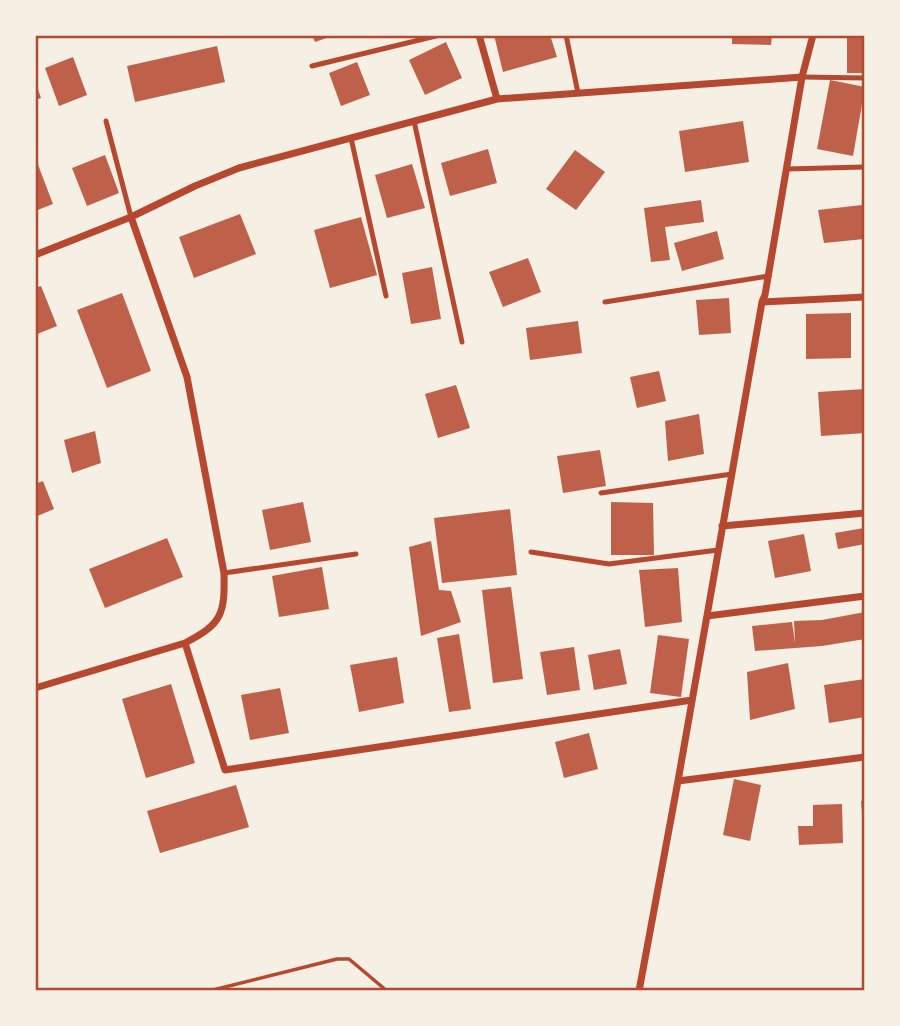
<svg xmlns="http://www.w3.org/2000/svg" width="900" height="1026" font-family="Lato,sans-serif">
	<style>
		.building { fill: #bf614a }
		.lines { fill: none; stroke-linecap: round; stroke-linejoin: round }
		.path { stroke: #b5482f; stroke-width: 3.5 }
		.service { stroke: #b5482f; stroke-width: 5 }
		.minor { stroke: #b5482f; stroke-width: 7 }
		.neatline { fill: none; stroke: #b5482f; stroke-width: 2.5 }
	</style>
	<rect width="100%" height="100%" fill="#f6efe4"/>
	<path class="building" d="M312,35H335L315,42Z
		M494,35H550L557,57L503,72Z
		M732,35H772L771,45L732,44Z
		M847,35H865V73H847Z
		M446,42L462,78L425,95L409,60Z
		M217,46L225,82L135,102L127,66Z
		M73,57L87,95L59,106L45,68Z
		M357,62L370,95L341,106L329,73Z
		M830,80L865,87L853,156L817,149Z
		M35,81L41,98L35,100Z
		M743,121L749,162L685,172L679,131Z
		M488,149L497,183L450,196L441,163Z
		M575,150L605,172L576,210L546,189Z
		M105,155L119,193L87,206L72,168Z
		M35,157L53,204L35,211Z
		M412,164L425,208L387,218L375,175Z
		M701,200L704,222L665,227L670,260L651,262L644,208Z
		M862,205L864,239L824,243L818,210Z
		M240,214L256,254L194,278L179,237Z
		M361,217L377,275L330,288L314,230Z
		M717,231L724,259L682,271L674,243Z
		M528,258L541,292L503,307L489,272Z
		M432,267L441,319L411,324L402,273Z
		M41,286L57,326L35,335V288Z
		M122,293L151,371L107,388L77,310Z
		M729,298L731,333L699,335L696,300Z
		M851,313V358L806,359V314Z
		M578,321L582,353L530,360L526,328Z
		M659,371L666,401L637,408L630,377Z
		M456,385L470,428L438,438L425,394Z
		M865,389V433L821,436L818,392Z
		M699,414L704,454L668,461L665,421Z
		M95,431L101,463L72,473L64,440Z
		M600,450L606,486L563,493L557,456Z
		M43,481L54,509L35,517V484Z
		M303,502L311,542L270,550L262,510Z
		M611,502L653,503L654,555H611Z
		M510,509L517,575L442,583L434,518Z
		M864,528L865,544L838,549L835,533Z
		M804,534L811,571L775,578L768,541Z
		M167,538L183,577L105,608L89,569Z
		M431,541L439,590L451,591L461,622L421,636L409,547Z
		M322,567L329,609L279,617L272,576Z
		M678,568L682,622L645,627L639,570Z
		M511,587L523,679L493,683L482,590Z
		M865,612V639L822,646L755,651L752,626L792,622L795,643L794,621L822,620Z
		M459,634L471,709L449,712L437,638Z
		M658,635L689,639L681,697L650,693Z
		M574,647L580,690L547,695L540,652Z
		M620,649L627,684L594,690L588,655Z
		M397,657L404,703L359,712L350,665Z
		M788,663L795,709L750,720L747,672Z
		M865,679V717L829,723L824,685Z
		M171,684L195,763L146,778L122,699Z
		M280,688L289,733L250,740L241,695Z
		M589,733L598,769L564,778L555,742Z
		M734,779L761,785L750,841L723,835Z
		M236,785L249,827L160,853L147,811Z
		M861,801H865V822H863Z
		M842,804L843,843L799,845L798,826H813V805Z"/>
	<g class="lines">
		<path class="path" d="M209,991L337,959H349L387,991"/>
		<path class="service" d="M566,35L578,93
			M312,66L440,35
			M802,77L865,78
			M106,121L131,217
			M414,121L462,342
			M351,138L386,296
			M787,169L864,167
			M605,302L769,276
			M601,493L732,474
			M531,552L609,564L718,550
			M224,573L356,554"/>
		<path class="minor" d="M479,35L497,99
			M35,255L131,217L195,186L239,168L497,99L802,77
			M762,302L865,297
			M722,526L865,513
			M707,616L865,596
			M185,643L225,770L692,700
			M35,688L185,643C222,624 225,614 224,573L187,377L131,217
			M678,781L865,757
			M639,991L678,781L762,302L765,295L802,77L813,35"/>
	</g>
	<rect width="900" height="1026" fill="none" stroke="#f6efe4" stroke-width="74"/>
	<rect x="37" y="37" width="826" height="952" class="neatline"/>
</svg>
